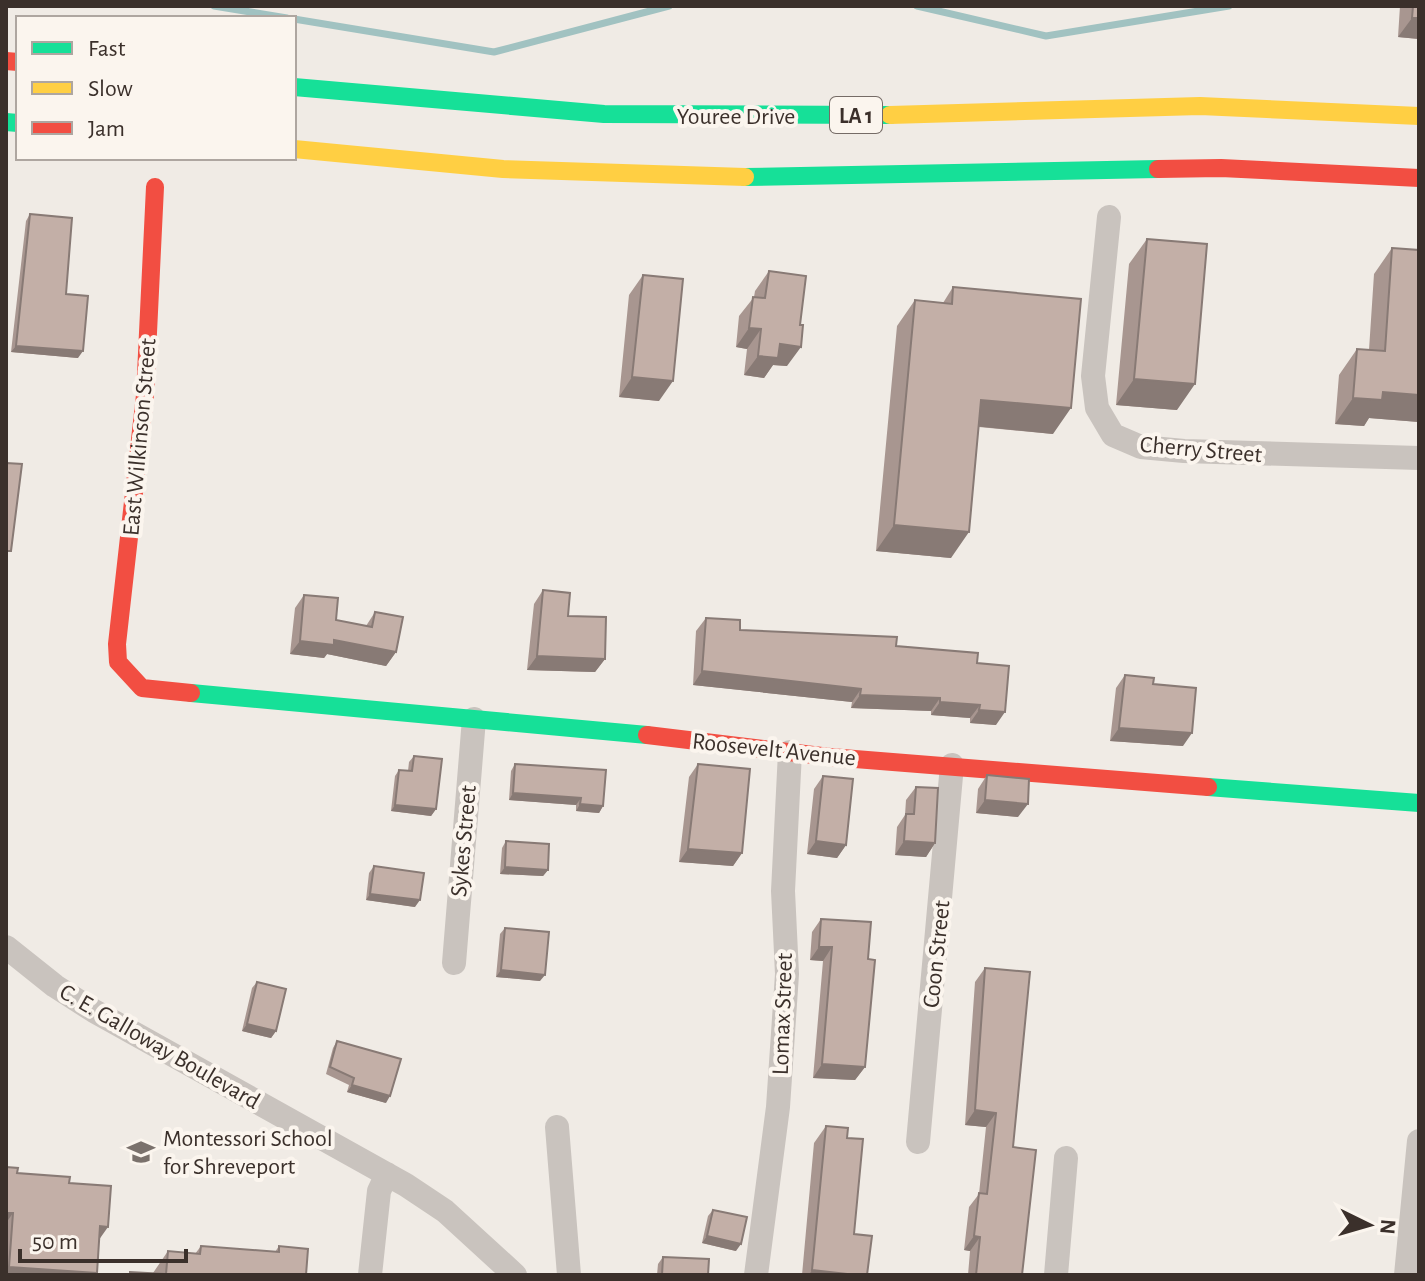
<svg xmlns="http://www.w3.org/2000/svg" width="1425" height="1281" font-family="'Alegreya Sans',sans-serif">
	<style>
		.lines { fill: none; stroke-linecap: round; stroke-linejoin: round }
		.stream { stroke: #a1c2c1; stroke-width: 7 }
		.street { stroke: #c9c3be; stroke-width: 24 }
		.fast { stroke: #16e098; stroke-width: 18 }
		.slow { stroke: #ffcf43; stroke-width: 18 }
		.jam { stroke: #f24e42; stroke-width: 18 }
		.wall { fill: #a89690 }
		.shaded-wall { fill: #887a75 }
		.building { fill: #c3afa7; stroke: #887a75; stroke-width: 2 }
		.labels { text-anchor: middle; stroke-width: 8; stroke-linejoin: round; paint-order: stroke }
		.shield { fill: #fbf5ee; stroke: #756b66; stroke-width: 2 }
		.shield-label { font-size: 22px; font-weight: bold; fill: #3b302b }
		.street-label { font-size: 24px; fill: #3b302b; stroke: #fbf5ee }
		.poi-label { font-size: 24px; fill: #3b302b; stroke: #fbf5ee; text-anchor: start }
	</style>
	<rect width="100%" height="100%" fill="#f0ebe5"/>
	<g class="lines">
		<path class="stream" d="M214,6L287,18
			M917,6L1046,36L1229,6
			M294,19L494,52L669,6"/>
		<path class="street" d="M1109,217L1093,376L1097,408L1113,435L1141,447L1184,451L1419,458
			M6,947L55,986L94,1011L406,1185L445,1211L515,1275
			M454,963L474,719
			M557,1127L569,1275
			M918,1142L952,765
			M370,1275L379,1191L387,1174
			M756,1275L778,1107L787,974L783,891L790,752
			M1056,1275L1066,1158
			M1406,1275L1419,1141"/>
		<path class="fast" d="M294,87L604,114L890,115
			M6,122L18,123
			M745,177L1158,169
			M191,693L647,735
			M1208,787L1419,803"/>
		<path class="slow" d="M890,115L1200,106L1419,116
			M294,149L503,169L745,177"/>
		<path class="jam" d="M6,61L18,62
			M1158,169L1221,168L1419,178
			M155,187L145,395L117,644L118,662L142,688L191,693
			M647,735L830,757L1208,787"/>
	</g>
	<path class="wall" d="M1400,6H1419V39L1398,37Z
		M30,214L78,358L11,352L26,221Z
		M1147,239L1177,410L1116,405L1129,264Z
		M1392,248L1419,250V422L1369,418L1364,426L1335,424L1339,375L1357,349L1369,350L1374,274Z
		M769,271L787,366L773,365L764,378L744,375L747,349L736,347L739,316L754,297L755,291Z
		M643,275L659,401L619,397L629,295Z
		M953,287L1053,434L979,427L951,558L876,551L897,326L915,300L943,303Z
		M543,590L568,616L605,659L595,672L527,670L534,604Z
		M304,595L336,620L366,626L375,612L396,652L386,666L327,654L324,658L290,654L295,608Z
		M706,618L740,630L896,646L977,663L996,725L970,723V718L931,715V711L851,708L852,702L693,685L696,631Z
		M1125,675L1153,684L1183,746L1110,741L1116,688Z
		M414,756L436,809L431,816L391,811L395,776L399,770L408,771L409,762Z
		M515,764L603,806L599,813L576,811V805L509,800L511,771Z
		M698,764L742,853L733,866L679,862L689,777Z
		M987,775L1018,817L976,813L978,789Z
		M823,776L846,845L837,858L807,854L814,789Z
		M916,787L935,843L926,857L895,855L897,827L905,815L906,800Z
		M506,841L548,870L543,876L500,874L502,848Z
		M374,866L415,907L366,900L369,873Z
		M821,919L868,959L865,1067L855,1080L813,1078L823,961L810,960L812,932Z
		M505,928L540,981L496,977L500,934Z
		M985,968L1013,1147L1022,1275H968L970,1251L964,1250L969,1207L979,1194L986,1127L965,1125L975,982Z
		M257,982L276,1031L271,1038L242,1031L252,988Z
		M337,1041L386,1103L347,1092L349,1085L326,1074L333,1048Z
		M826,1126L847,1138L854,1234L867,1275H802L814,1143Z
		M6,1167L17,1173L69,1183L99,1239L6,1275Z
		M713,1210L736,1251L702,1243L708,1216Z
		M201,1246L275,1252L279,1246L306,1275H128L130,1272L153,1273L168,1251L195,1254Z
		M663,1257L708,1275H657L658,1264Z"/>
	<path class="shaded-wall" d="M1412,18H1419V39L1398,37Z
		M749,328L761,329L747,349L736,347Z
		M780,344L801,347L787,366L773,365L764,378L744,375L758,356Z
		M16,346L83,351L78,358L11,352Z
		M632,377L673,381L659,401L619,397Z
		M1134,379L1195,384L1177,410L1116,405Z
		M1383,392L1419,395V422L1369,418L1364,426L1335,424L1353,398Z
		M981,400L1071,408L1053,434L963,425Z
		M894,525L969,532L951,558L876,551Z
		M334,640L396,652L386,666L327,654L324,658L290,654L300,641Z
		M537,656L605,659L595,672L527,670Z
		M702,671L861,689L852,702L693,685Z
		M860,695L940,698L931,711L851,708Z
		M940,702L980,705L970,718L931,715Z
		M979,710L1005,712L996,725L970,723Z
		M1119,728L1192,733L1183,746L1110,741Z
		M513,793L581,798L576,805L509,800Z
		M985,800L1028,804L1018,817L976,813Z
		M580,804L603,806L599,813L576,811Z
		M395,805L436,809L431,816L391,811Z
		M816,841L846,845L837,858L807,854Z
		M904,841L935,843L926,857L895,855Z
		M688,849L742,853L733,866L679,862Z
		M505,867L548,870L543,876L500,874Z
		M370,894L420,900L415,907L366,900Z
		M819,947H832L823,961L810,960Z
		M501,970L545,975L540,981L496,977Z
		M247,1024L276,1031L271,1038L242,1031Z
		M822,1064L865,1067L855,1080L813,1078Z
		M352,1085L390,1096L386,1103L347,1092Z
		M975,1110L996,1113L986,1127L965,1125Z
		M6,1213H13L6,1223Z
		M100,1226L108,1227L91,1251Z
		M707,1236L741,1244L736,1251L702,1243Z
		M974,1236L980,1237L970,1251L964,1250Z
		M9,1267L97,1273L95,1275H6V1271Z
		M812,1270L856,1275H809Z"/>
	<path class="building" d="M1413,6H1419V18H1412Z
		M30,214L72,218L66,294L88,296L83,351L16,346Z
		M1147,239L1207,244L1195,384L1134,379Z
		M1392,248L1419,250V395L1383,392L1382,400L1353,398L1357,349L1385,351Z
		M769,271L806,276L800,325H803L801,347L780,344L778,358L758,356L761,329L749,328L753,297L765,298Z
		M643,275L683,279L673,381L632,377Z
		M953,287L1081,299L1071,408L981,400L969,532L894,525L915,300L952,304Z
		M6,463L22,464L11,551H6Z
		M543,590L570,593L568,616L606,617L605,659L537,656Z
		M304,595L338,598L336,620L372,627L375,612L403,617L396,652L334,640V645L300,641Z
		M706,618L740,620V630L897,637L896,646L978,653L977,663L1009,666L1005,712L979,710L980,705L940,702V698L860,695L861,689L702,671Z
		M1125,675L1154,678L1153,684L1196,688L1192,733L1119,728Z
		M414,756L442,759L436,809L395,805L399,770L412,771Z
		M515,764L606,770L603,806L580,804L581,798L513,793Z
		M698,764L750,769L742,853L688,849Z
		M987,775L1029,779L1028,804L985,800Z
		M823,776L853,779L846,845L816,841Z
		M916,787L938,788L935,843L904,841L906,814H914Z
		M506,841L549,844L548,870L505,867Z
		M374,866L424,873L420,900L370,894Z
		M821,919L871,922L868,959L875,960L865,1067L822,1064L832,947H819Z
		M505,928L549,932L545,975L501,970Z
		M985,968L1030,972L1013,1147L1036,1150L1022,1275H976L980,1237L974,1236L979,1193L987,1194L996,1113L975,1110Z
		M257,982L286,989L276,1031L247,1024Z
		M337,1041L401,1059L390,1096L352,1085L354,1078L330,1067Z
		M826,1126L848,1128L847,1138L863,1139L854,1234L872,1236L867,1275H856L812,1270Z
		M6,1167L18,1168L17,1173L70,1177L69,1183L111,1186L108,1227L100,1226L97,1273L9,1267L13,1213H6Z
		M713,1210L747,1217L741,1244L707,1236Z
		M201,1246L279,1252V1246L308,1249L306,1275H130V1272L166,1274L168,1251L200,1254Z
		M663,1257L709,1259L708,1275H662Z"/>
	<defs>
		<g id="school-bare" transform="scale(2.16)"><path d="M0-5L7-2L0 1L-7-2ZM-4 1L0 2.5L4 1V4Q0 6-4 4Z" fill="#7a716c" stroke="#fbf5ee" stroke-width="2.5" paint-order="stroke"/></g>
	</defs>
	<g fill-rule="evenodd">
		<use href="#school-bare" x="141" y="1152"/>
	</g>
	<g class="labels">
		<rect class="shield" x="830" y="97" width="52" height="36" rx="6"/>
		<g class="shield-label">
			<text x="856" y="123">LA 1</text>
		</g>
		<g class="street-label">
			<text x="736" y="124">Youree Drive</text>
			<text transform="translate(139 437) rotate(-85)" y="8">East Wilkinson Street</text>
			<text transform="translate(1201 449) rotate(5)" y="8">Cherry Street</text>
			<text transform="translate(774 749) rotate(6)" y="8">Roosevelt Avenue</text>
			<text transform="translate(463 841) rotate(-85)" y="8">Sykes Street</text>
			<text transform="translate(936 954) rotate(-84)" y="8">Coon Street</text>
			<text transform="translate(782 1014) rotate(-88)" y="8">Lomax Street</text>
			<text transform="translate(160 1046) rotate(30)" y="8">C. E. Galloway Boulevard</text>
		</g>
		<g class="poi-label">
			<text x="163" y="1146">Montessori School<tspan x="163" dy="28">for Shreveport</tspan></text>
		</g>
	</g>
	<rect width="1425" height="1281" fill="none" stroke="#3b302b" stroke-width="16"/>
	<rect x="16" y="16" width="280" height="144" fill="#fbf5ee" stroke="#aea6a0" stroke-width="2"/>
	<rect x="32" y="42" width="40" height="12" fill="#16e098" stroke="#aea6a0" stroke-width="2"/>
	<text x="88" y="56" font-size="24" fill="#3b302b">Fast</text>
	<rect x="32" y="82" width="40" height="12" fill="#ffcf43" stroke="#aea6a0" stroke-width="2"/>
	<text x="88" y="96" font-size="24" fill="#3b302b">Slow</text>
	<rect x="32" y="122" width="40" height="12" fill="#f24e42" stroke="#aea6a0" stroke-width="2"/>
	<text x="88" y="136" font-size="24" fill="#3b302b">Jam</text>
	<g transform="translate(1369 1225) rotate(95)" stroke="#fbf5ee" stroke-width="6" paint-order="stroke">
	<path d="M0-6L14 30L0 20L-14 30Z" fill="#3b302b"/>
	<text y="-12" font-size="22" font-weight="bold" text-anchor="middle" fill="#3b302b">N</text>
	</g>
	<path d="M20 1249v12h166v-12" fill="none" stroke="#3b302b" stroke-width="4"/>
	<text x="32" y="1249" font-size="24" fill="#3b302b" stroke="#fbf5ee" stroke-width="6" paint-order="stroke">50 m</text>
</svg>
